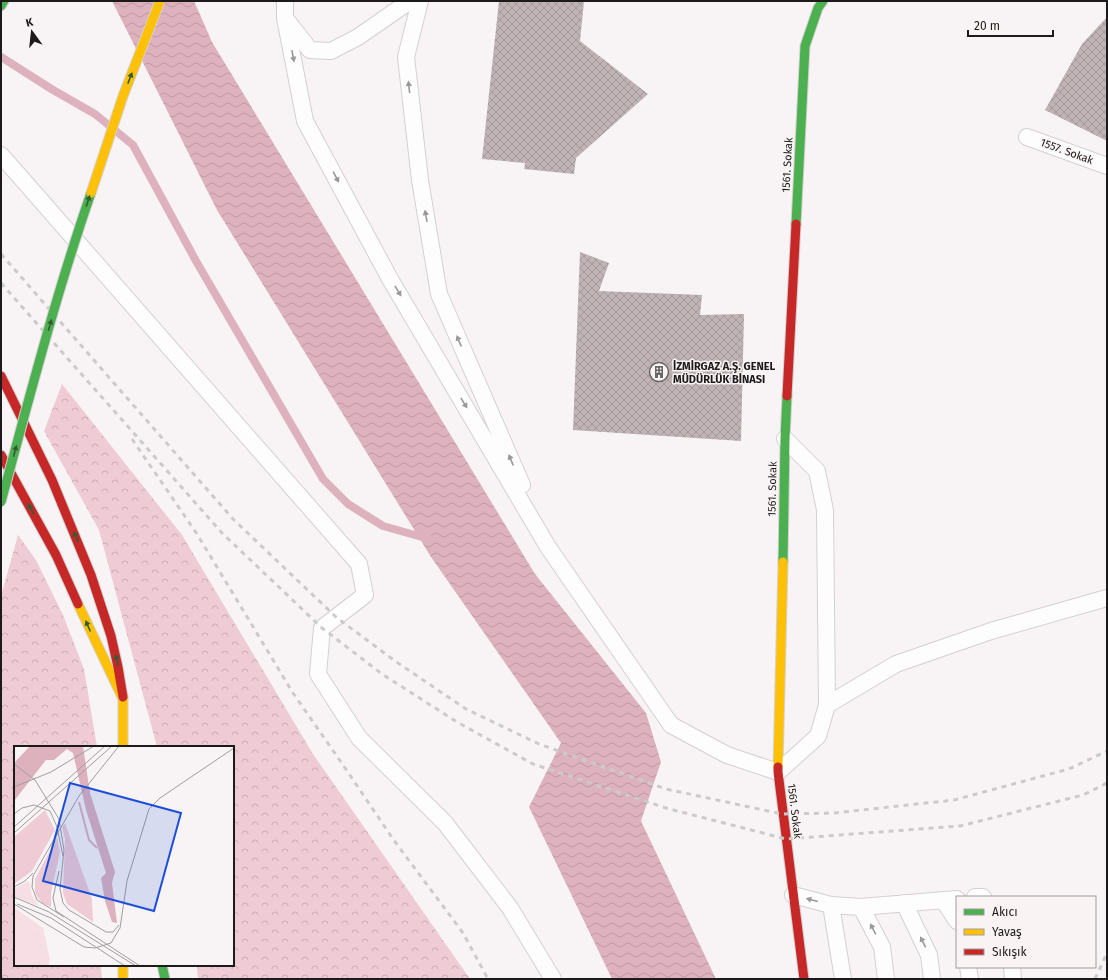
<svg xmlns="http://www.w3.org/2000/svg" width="1108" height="980" font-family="'Fira Sans',sans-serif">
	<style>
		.forest { fill: url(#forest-crowns) }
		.water { fill: url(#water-waves) }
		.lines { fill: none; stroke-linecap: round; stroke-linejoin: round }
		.stream { stroke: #ddb2be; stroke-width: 8 }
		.building { fill: url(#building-cross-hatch) }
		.lane-casing { stroke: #d4d0d1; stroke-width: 18 }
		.fast-casing { stroke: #d4d0d1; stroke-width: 11 }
		.slow-casing { stroke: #d4d0d1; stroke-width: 11 }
		.jam-casing { stroke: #d4d0d1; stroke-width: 11 }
		.lane { stroke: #fefdfe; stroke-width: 16 }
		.fast { stroke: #4caf50; stroke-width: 9 }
		.slow { stroke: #ffc107; stroke-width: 9 }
		.jam { stroke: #c62828; stroke-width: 9 }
		.rail { stroke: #cccbcb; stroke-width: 3; stroke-dasharray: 5 5; stroke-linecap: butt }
		.fast-bridge-casing { stroke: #d4d0d1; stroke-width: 11; stroke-linecap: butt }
		.slow-bridge-casing { stroke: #d4d0d1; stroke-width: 11; stroke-linecap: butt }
		.fast-bridge { stroke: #4caf50; stroke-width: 9 }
		.slow-bridge { stroke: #ffc107; stroke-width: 9 }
		.oneway { fill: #999798 }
		.oneway2 { fill: #325d33 }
		.labels { text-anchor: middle; stroke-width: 3; stroke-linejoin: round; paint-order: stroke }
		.street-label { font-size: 11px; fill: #1d1a1b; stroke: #f9f3f4 }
		.poi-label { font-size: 11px; font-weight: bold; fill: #1d1a1b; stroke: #f9f3f4; text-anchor: start }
		.inset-river { fill: none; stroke: #ddb2be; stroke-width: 2 }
		.inset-road { fill: none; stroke: #a09d9e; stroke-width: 1 }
		.view { fill: #1d4ed8; fill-opacity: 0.15; stroke: #1d4ed8; stroke-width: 2 }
		.inset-edge { fill: none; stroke: #1d1a1b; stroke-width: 2 }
	</style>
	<defs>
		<pattern id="forest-crowns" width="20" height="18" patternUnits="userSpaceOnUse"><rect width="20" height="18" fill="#efcbd5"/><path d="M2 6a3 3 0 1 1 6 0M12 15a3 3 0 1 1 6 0" fill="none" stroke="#ccaeb6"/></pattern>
		<pattern id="water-waves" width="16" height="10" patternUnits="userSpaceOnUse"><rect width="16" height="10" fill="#ddb2be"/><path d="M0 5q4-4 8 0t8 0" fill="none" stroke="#bd98a3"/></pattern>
		<pattern id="building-cross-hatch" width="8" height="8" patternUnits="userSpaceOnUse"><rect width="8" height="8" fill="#bfb3b6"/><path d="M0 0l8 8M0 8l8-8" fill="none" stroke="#a4999c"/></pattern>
	</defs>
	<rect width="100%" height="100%" fill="#f8f4f5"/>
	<path class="forest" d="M62,384L182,535L313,754L470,979H198L197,965H233V747H157L99,530L44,431Z
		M18,535L36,560L63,615L84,669L97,747H15V965H101L102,979H1V596Z"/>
	<path class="water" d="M112,1H194L212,42L535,574L646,713L661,762L641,821L716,979H612L529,807L561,743L431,557L217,210Z"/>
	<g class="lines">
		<path class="stream" d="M1,57L53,90L95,114L133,145L196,261L323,479L348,504L383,526L429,539"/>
	</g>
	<path class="building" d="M499,1H584L580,41L648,94L576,158L574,174L524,169L525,163L482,159Z
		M1107,17V141L1045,110L1082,44Z
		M580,252L609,263L599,291L702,295L700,315L744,314L741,441L573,430Z"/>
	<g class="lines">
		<g class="lane-casing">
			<path id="lane" d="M285,1V18L310,50L331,51L358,37L410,1
				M420,1L406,57L420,180L439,294L522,485
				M285,18L305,121L390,279L548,547L671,725L727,755L778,772L818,736L827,705L825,510L817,471L785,439
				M1027,137L1107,166
				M1,155L359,564L365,595L322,628L318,674L359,738L445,823L510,908L553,979
				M827,705L896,664L991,631L1107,598
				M793,895L831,905L861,907L957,899
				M975,897H983
				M943,900L957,921
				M904,903L929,955L932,979
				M831,905L843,979
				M861,907L882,947L886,979
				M968,967L970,979
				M1012,967L1013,979"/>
		</g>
		<g class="fast-casing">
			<path id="fast" d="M1,6L4,1
				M796,224L805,46L818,8L823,1
				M783,562L785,439L787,396
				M162,965L165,979"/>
		</g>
		<g class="slow-casing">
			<path id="slow" d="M78,604L123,699
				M123,697V747
				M778,767L783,562
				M123,965V979"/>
		</g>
		<g class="jam-casing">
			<path id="jam" d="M1,376L52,480L91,575L111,636L118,667L123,697
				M787,396L796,224
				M1,455L56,555L78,604
				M778,767V772L804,979"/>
		</g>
		<use href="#lane" class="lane"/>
		<use href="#fast" class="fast"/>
		<use href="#slow" class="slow"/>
		<use href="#jam" class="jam"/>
		<path class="rail" d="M1,254L233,519L336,617L395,661L466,709L539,744L666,789L782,814L834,813L954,800L1069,769L1107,751
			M1,283L222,533L322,628L382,674L457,722L533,764L666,808L786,839L960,826L1083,795L1107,783
			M132,439L197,534L293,693L343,765L393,839L463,933L488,979
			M1095,979L1107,953"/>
		<g class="fast-bridge-casing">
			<path id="fast-bridge" d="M1,502C29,399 56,294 91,193"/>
		</g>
		<g class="slow-bridge-casing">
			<path id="slow-bridge" d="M91,193L123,96L160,1"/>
		</g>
		<use href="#fast-bridge" class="fast-bridge"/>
		<use href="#slow-bridge" class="slow-bridge"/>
	</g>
	<defs><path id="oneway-solid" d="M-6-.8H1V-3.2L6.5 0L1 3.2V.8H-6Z"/></defs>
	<g class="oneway">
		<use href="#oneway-solid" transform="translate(293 56) rotate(79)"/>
		<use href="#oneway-solid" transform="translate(409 87) rotate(-96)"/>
		<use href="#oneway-solid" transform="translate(336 177) rotate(62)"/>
		<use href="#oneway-solid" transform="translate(426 216) rotate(-100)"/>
		<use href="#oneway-solid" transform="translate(398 291) rotate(59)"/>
		<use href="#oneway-solid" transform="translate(459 341) rotate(-113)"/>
		<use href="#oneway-solid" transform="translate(464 403) rotate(59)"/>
		<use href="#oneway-solid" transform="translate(511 460) rotate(-113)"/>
		<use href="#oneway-solid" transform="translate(812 900) rotate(-165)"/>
		<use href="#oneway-solid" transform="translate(873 929) rotate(-118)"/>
		<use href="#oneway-solid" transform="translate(923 942) rotate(-116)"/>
	</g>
	<g class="oneway2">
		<use href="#oneway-solid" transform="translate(130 78) rotate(-69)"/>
		<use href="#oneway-solid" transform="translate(88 201) rotate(-72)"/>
		<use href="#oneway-solid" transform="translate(50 325) rotate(-74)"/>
		<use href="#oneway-solid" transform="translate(15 451) rotate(-75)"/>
		<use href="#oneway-solid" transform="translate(31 509) rotate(-119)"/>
		<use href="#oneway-solid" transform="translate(76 537) rotate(-112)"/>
		<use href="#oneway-solid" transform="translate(88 626) rotate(-114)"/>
		<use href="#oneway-solid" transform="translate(117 660) rotate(-102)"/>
	</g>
	<defs>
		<g id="building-ring" transform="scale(1)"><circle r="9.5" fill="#f9f3f4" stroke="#6a6667" stroke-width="1.5"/><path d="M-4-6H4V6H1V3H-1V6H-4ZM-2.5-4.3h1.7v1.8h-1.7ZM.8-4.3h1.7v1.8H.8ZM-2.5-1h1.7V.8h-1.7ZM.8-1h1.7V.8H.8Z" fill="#6a6667"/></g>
	</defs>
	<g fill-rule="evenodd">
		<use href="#building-ring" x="659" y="372"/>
	</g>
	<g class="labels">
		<g class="street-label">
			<text transform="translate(1067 151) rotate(20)" y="4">1557. Sokak</text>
			<text transform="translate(787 165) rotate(-87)" y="4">1561. Sokak</text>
			<text transform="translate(772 489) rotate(-89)" y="4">1561. Sokak</text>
			<text transform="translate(795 811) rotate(83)" y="4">1561. Sokak</text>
		</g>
		<g class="poi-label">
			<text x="673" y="370">İZMİRGAZ A.Ş. GENEL<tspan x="673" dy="13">MÜDÜRLÜK BİNASI</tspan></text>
		</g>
	</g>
	<g transform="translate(14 746)">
		<rect width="220" height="220" fill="#f8f4f5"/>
		<path d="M15,135L18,150L25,160L0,150V143ZM29,182L36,214L34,219L0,220V186Z" fill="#f6dee4"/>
		<path d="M31,64L41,84L18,125L0,138V91ZM51,77L78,153L79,176L53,158L49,147L51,93L48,81ZM43,91L46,106L37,147V161L28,157L21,147V133Z" fill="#efcbd5"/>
		<path d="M0,162L4,164L29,182L0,186Z" fill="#f6dee4"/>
		<path d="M16,0H69L76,47L101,126L98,137L103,177L98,176L91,155L87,132L92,127L72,64L59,7L53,3L40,14H32L0,55V17Z" fill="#ddb2be"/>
		<path class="inset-river" d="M65,56L75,94L83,102"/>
		<path class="inset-road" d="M0,18L21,34L45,73L50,104L46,143L49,157L55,164L92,186H99L105,179M0,41L37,26L80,0M0,68L8,62L20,59L36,65L43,81L49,110M0,81L91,0M0,87L98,0M45,125L39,152L42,165L126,220M0,141L11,135L19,127M0,151L35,166L122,220M0,158L70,201L81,202L97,197L106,182L113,135L135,63L146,52L220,2M3,158L37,172L111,220M50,171L23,154L18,141L19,130L65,50L105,0"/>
		<path class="view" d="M56,37L167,67L140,165L29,135Z"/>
		<rect width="220" height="220" class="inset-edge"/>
	</g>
	<rect width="1108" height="980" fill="none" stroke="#1d1a1b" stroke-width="4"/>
	<rect x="956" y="896" width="140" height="72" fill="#f9f3f4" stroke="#a19c9d"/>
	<rect x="964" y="909" width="20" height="6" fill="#4caf50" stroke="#a19c9d"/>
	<text x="992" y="916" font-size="12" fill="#1d1a1b">Akıcı</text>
	<rect x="964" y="929" width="20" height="6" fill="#ffc107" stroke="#a19c9d"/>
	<text x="992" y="936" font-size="12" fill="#1d1a1b">Yavaş</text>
	<rect x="964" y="949" width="20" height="6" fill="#c62828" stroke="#a19c9d"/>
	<text x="992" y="956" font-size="12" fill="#1d1a1b">Sıkışık</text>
	<g transform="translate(32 32) rotate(345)" stroke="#f9f3f4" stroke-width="3" paint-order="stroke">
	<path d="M0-3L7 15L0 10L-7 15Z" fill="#1d1a1b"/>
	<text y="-6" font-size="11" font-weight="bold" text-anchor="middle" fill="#1d1a1b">K</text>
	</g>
	<path d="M968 30v6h85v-6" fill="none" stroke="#1d1a1b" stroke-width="2"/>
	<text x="974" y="30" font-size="12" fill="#1d1a1b" stroke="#f9f3f4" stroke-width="3" paint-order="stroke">20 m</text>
</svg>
